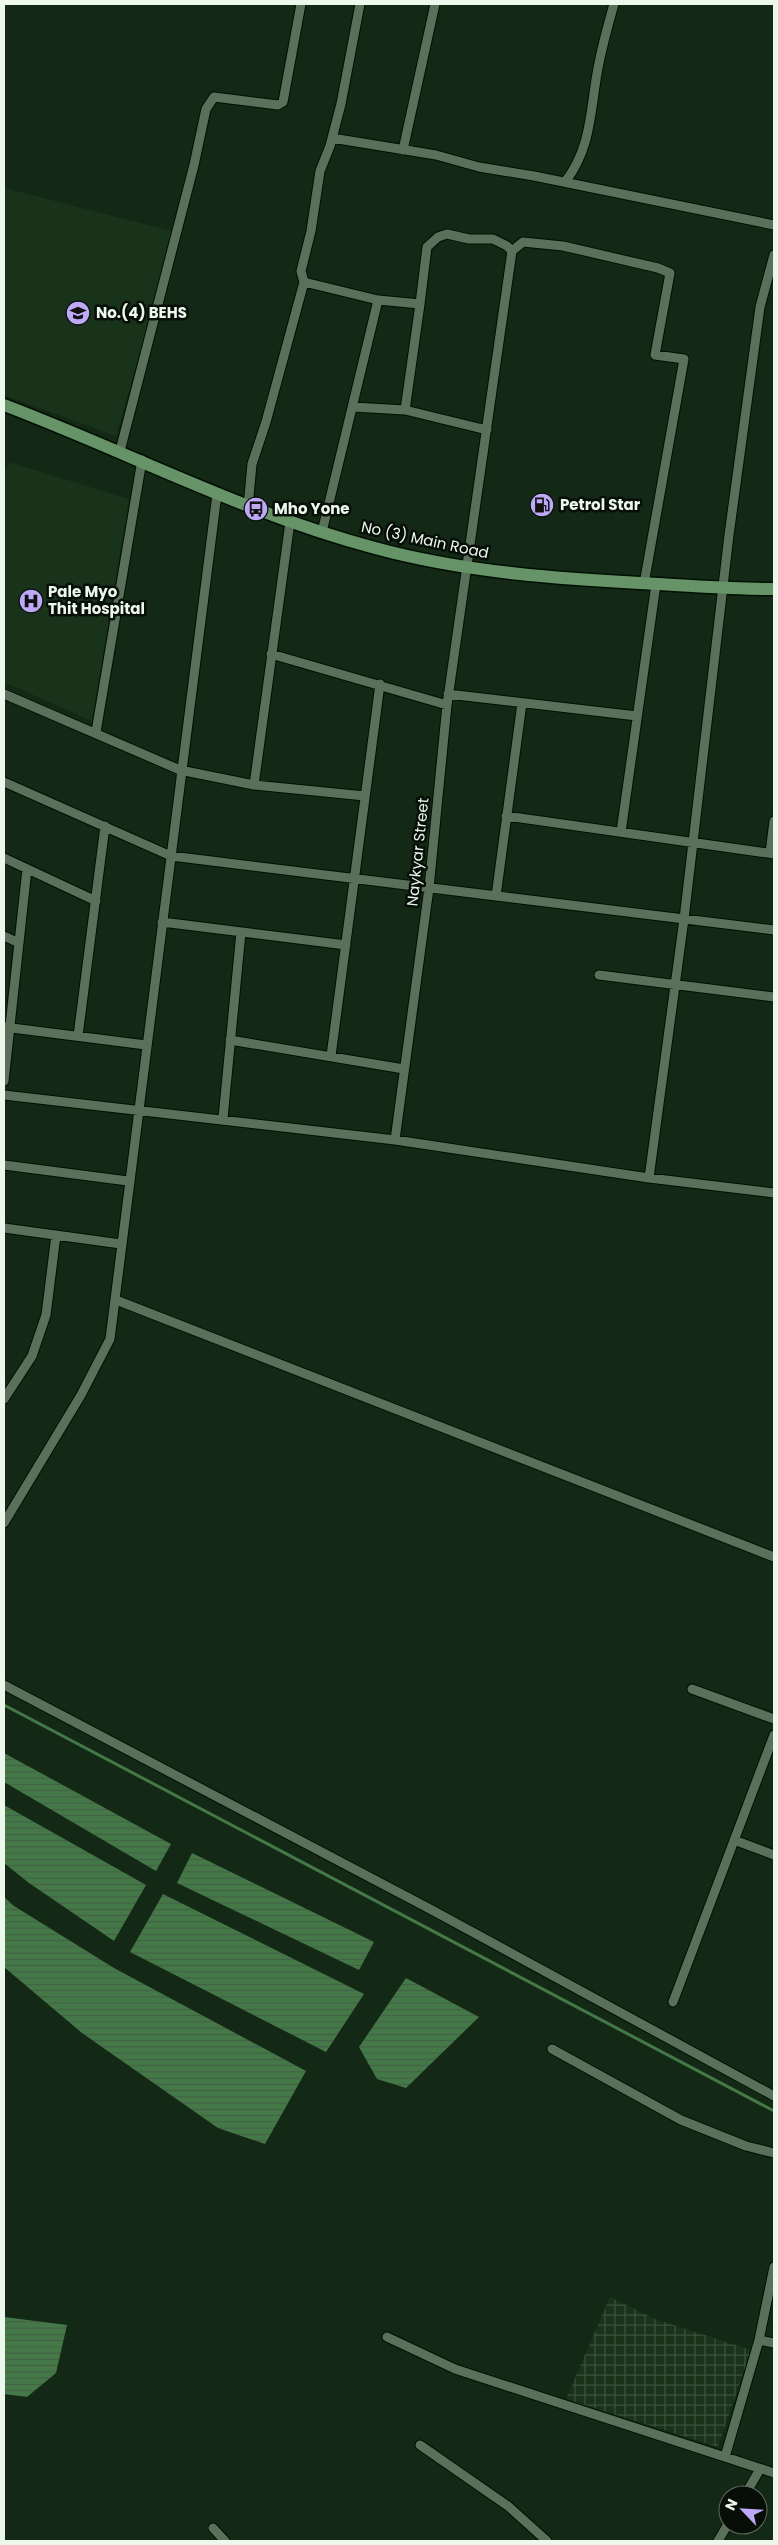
<svg xmlns="http://www.w3.org/2000/svg" width="778" height="2545" font-family="Poppins,sans-serif">
	<style>
		.built { fill: #19321a }
		.industrial { fill: url(#industrial-grid) }
		.water { fill: url(#water-rules) }
		.lines { fill: none; stroke-linecap: round; stroke-linejoin: round }
		.stream { stroke: #447947; stroke-width: 3 }
		.minor-casing { stroke: #011002; stroke-width: 11 }
		.primary-casing { stroke: #011002; stroke-width: 15 }
		.minor { stroke: #5a705a; stroke-width: 9 }
		.primary { stroke: #669368; stroke-width: 12 }
		.labels { text-anchor: middle; stroke-width: 5; stroke-linejoin: round; paint-order: stroke }
		.poi-label { font-size: 15px; font-weight: bold; fill: #ebf8eb; stroke: #060e07; text-anchor: start }
		.street-label { font-size: 15px; fill: #ebf8eb; stroke: #060e07 }
	</style>
	<defs>
		<pattern id="industrial-grid" width="8" height="8" patternUnits="userSpaceOnUse" patternTransform="scale(1.25)"><rect width="8" height="8" fill="#19321a"/><path d="M0 4h8M4 0v8" fill="none" stroke="#3b503b"/></pattern>
		<pattern id="water-rules" width="6" height="5" patternUnits="userSpaceOnUse" patternTransform="scale(1.25)"><rect width="6" height="5" fill="#447947"/><path d="M0 2.5h6" fill="none" stroke="#455f46"/></pattern>
	</defs>
	<rect width="100%" height="100%" fill="#142816"/>
	<path class="built" d="M4,188L175,232L116,436L4,395Z
		M9,462L129,499L92,721L4,682V477Z"/>
	<path class="industrial" d="M610,2297L655,2319L751,2350L718,2447L566,2399Z"/>
	<path class="water" d="M4,1753L171,1844L156,1871L4,1782Z
		M4,1805L146,1885L114,1941L29,1883L4,1863Z
		M192,1853L374,1942L359,1970L177,1883Z
		M163,1894L364,1994L326,2052L130,1952Z
		M4,1897L14,1906L114,1968L306,2071L265,2144L218,2128L82,2033L4,1967Z
		M406,1978L479,2017L406,2088L377,2079L359,2047Z
		M4,2317L67,2325L56,2373L27,2397L4,2394Z"/>
	<g class="lines">
		<path class="stream" d="M4,1705L774,2111"/>
		<g class="minor-casing">
			<path id="minor" d="M332,138L436,155L479,167L534,176L774,225
				M403,150L435,4
				M565,182C592,147 590,110 598,68C602,47 608,25 614,4
				M304,282L378,300L420,304L427,247L438,237L447,234L469,239H493L507,246L512,251
				M353,407L405,410L487,430
				M405,410L420,304
				M120,451L194,165L206,109L214,97L278,105L283,102L301,4
				M248,507L252,464L266,422L304,282L301,271L311,231L320,171L330,146L341,104L360,4
				M322,532L378,300
				M271,654L447,705
				M4,694L180,770L254,785L365,796
				M448,694L637,716
				M96,732L142,460
				M4,782L171,856L774,930
				M254,785L290,522
				M506,816L774,854
				M621,832L656,584
				M770,853L774,821
				M4,858L96,901
				M496,896L522,703
				M162,922L346,945
				M4,936L19,943
				M599,975L774,997
				M4,1027L146,1045
				M78,1036L105,826
				M230,1040L404,1069
				M331,1056L380,684
				M4,1081L27,869
				M4,1095L395,1140L649,1178L774,1193
				M223,1118L241,932
				M395,1140L429,888L447,705L512,251L523,242L563,246L658,268L670,273L655,355L684,359L644,584
				M4,1165L128,1181
				M649,1178L684,919L729,535L760,307L774,255
				M4,1228L121,1244
				M116,1300L774,1557
				M4,1399L32,1356L46,1315L56,1235
				M4,1523L81,1395L110,1339L217,494
				M4,1685L430,1909L774,2096
				M692,1689L774,1719
				M734,1840L774,1855
				M673,2002L774,1735
				M552,2049L681,2120L746,2146L774,2153
				M387,2337L455,2369L774,2473
				M759,2340L774,2343
				M420,2445L508,2506L547,2541
				M725,2457L759,2340L774,2267
				M745,2495L760,2469
				M213,2528L225,2541
				M718,2541L728,2524"/>
		</g>
		<g class="primary-casing">
			<path id="primary" d="M4,405C128,452 246,514 375,548C467,573 563,579 658,584C697,586 735,589 774,589"/>
		</g>
		<use href="#minor" class="minor"/>
		<use href="#primary" class="primary"/>
	</g>
	<defs>
		<g id="school-disc" transform="scale(1.25)"><circle r="9.5" fill="#bda9f5" stroke="#060e07"/><path d="M0-5L7-2L0 1L-7-2ZM-4 1L0 2.5L4 1V4Q0 6-4 4Z" fill="#111"/></g>
		<g id="fuel-disc" transform="scale(1.25)"><circle r="9.5" fill="#bda9f5" stroke="#060e07"/><path d="M-5.5-6h7V0h2V4h1.3V-2.5L3-4.5l.8-.8L6-3V5H2.5V1h-1V6h-7ZM-4.2-4.7v3.2H.2V-4.7Z" fill="#111"/></g>
		<g id="bus-disc" transform="scale(1.25)"><circle r="9.5" fill="#bda9f5" stroke="#060e07"/><path d="M-5-6H5V4H4V6H2V4H-2V6H-4V4H-5ZM-3.5-4V0h7V-4ZM-3.5 1.2v1.5H-2V1.2ZM2 1.2v1.5H3.5V1.2Z" fill="#111"/></g>
		<g id="hospital-disc" transform="scale(1.25)"><circle r="9.5" fill="#bda9f5" stroke="#060e07"/><path d="M-5-5h3v3.5h4V-5h3V5h-3V1.5h-4V5h-3Z" fill="#111"/></g>
	</defs>
	<g fill-rule="evenodd">
		<use href="#school-disc" x="78" y="313"/>
		<use href="#fuel-disc" x="542" y="505"/>
		<use href="#bus-disc" x="256" y="509"/>
		<use href="#hospital-disc" x="31" y="601"/>
	</g>
	<g class="labels">
		<g class="poi-label">
			<text x="96" y="318">No.(4) BEHS</text>
			<text x="560" y="510">Petrol Star</text>
			<text x="274" y="514">Mho Yone</text>
			<text x="48" y="597">Pale Myo<tspan x="48" dy="17">Thit Hospital</tspan></text>
		</g>
		<g class="street-label">
			<text transform="translate(425 540) rotate(12)" y="5">No (3) Main Road</text>
			<text transform="translate(418 852) rotate(-84)" y="5">Naykyar Street</text>
		</g>
	</g>
	<rect width="778" height="2545" fill="none" stroke="#ebf8eb" stroke-width="10"/>
	<g transform="translate(743 2510) rotate(295)"><circle r="24" fill="#060e07" stroke="#626c62"/>
	<path d="M0-4L9 19L0 12L-9 19Z" fill="#bda9f5"/>
	<text y="-8" font-size="14" font-weight="bold" text-anchor="middle" fill="#ebf8eb">N</text>
	</g>
</svg>
